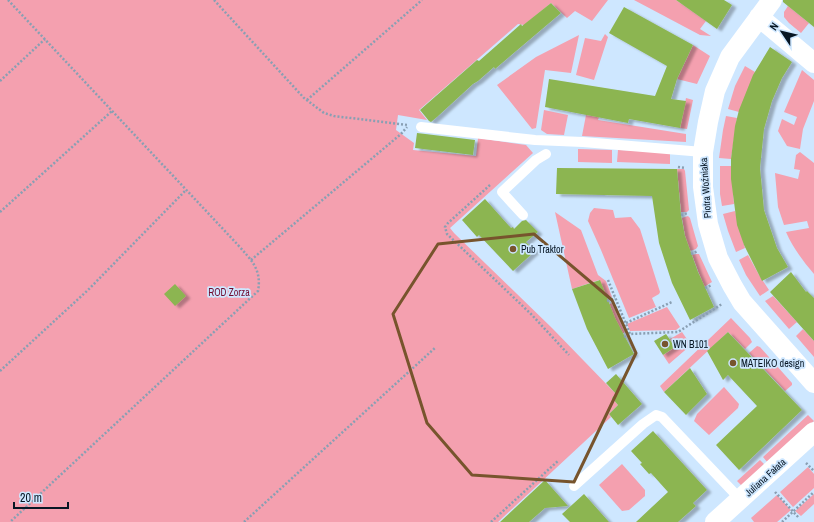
<svg xmlns="http://www.w3.org/2000/svg" width="814" height="522" font-family="'Archivo Narrow',sans-serif">
	<style>
		.green { fill: #f4a0af }
		.building { fill: #8cb551; filter: url(#shadow) }
		.lines { fill: none; stroke-linecap: round; stroke-linejoin: round }
		.path { stroke: #899fb3; stroke-width: 2.5; stroke-dasharray: 2 2; stroke-linecap: butt }
		.service { stroke: #fff; stroke-width: 10 }
		.minor { stroke: #fff; stroke-width: 20 }
		.marked { fill: none; stroke: #77542d; stroke-width: 3; stroke-linejoin: round }
		.poi-dot { fill: #77542d; stroke: #cee7ff; stroke-width: 1.5 }
		.labels { text-anchor: middle; stroke-width: 3.5; stroke-linejoin: round; paint-order: stroke }
		.street-label { font-size: 10px; fill: #071624; stroke: #cee7ff }
		.poi-label { font-size: 10px; fill: #071624; stroke: #cee7ff; text-anchor: start }
		.park-label { font-size: 10px; fill: #700a2f; stroke: #cee7ff }
	</style>
	<defs>
		<filter id="shadow"><feDropShadow dx="4.5" dy="2.5" stdDeviation="1" flood-color="#0004"/></filter>
	</defs>
	<rect width="100%" height="100%" fill="#cee7ff"/>
	<path class="green" d="M0,0H608L592,21L575,11L567,18L551,3L524,25L518,24L419,110L427,120L398,115L396,130L414,143L413,150L476,156L478,138L526,145L533,153L450,228L454,233L552,328L616,394L612,398L618,405L609,414L611,417L498,522H0Z
		M634,0H676L706,21L700,29L711,36L700,35Z
		M788,6L809,23L801,33L789,23L784,17V12Z
		M605,34L608,37L594,80L576,75L585,38L601,41Z
		M579,35L571,73L545,70L536,128L532,129L497,85L536,57Z
		M693,45L710,56L697,84L677,79Z
		M745,66L755,72L739,112L728,109L735,86Z
		M802,70L814,80V101L803,129L800,149L787,146L778,131L782,119L794,125L797,117L784,112Z
		M686,98L693,100L687,129L680,128Z
		M544,110L568,115L564,135L547,134L541,130Z
		M586,115L599,117L598,120L686,134V142L582,136Z
		M726,116L737,118L731,159L719,158L723,130Z
		M578,149L612,150V163L578,162Z
		M618,150L670,152V164L617,162Z
		M800,152L814,163V274C803,261 793,248 786,232L809,228L807,221L784,225L778,207L775,173L798,179L800,170L794,169L796,155Z
		M720,166H731L734,204L722,206L720,194Z
		M677,169H684L685,171L689,210L687,212H681Z
		M594,208L613,210L615,218L631,217L640,229L660,292L659,294L652,298L656,307L629,318L601,250L588,221L590,213Z
		M735,211L745,248L736,252L728,231L723,214Z
		M555,212L581,230L598,275L606,281L612,297L606,299L599,280L572,289Z
		M688,216L690,218L698,246L696,249L690,251L685,236L682,218Z
		M696,254H699L712,282L704,287L692,255Z
		M748,255L759,275L769,290L760,296L746,275L739,260Z
		M773,296L797,322L789,329L765,301Z
		M612,303L625,332L622,334L608,305Z
		M667,307L680,327L676,330L630,331L627,324Z
		M731,318L750,338L752,342L745,349L728,332L664,392L660,386Z
		M803,329L814,341V357L796,336Z
		M682,332L691,345L669,364L663,355L675,347L670,339Z
		M757,346L760,347L792,383V385L785,391L749,353Z
		M724,387L739,404L738,408L709,435L694,421L697,414Z
		M808,415L814,421L768,463L763,457Z
		M760,460L765,465L742,486L737,481Z
		M622,464L645,490V496L629,510L622,511L599,485Z
		M808,467L814,474V488L793,507L780,492Z
		M814,494V504L801,516L795,511Z
		M777,495L791,510L777,522H754L751,518Z"/>
	<path class="building" d="M676,0H724L732,5L717,29Z
		M783,0H814V27L783,2Z
		M551,3L561,13L495,69L494,67L478,81L473,84L437,117L431,122L429,121L420,110L477,60L479,61L521,24L522,26Z
		M624,7L693,45L677,79L671,99L686,101L680,128L629,119L628,123L545,107L549,79L655,96L667,66L609,33Z
		M770,47L792,62L782,78L772,101L764,129L760,168L764,210L777,248L788,267L762,281L744,245L737,225L731,179V159L735,126L739,110L753,75Z
		M417,133L475,140L473,155L415,148Z
		M557,168L677,169L681,215L685,236L698,272L714,307L690,320L672,283L659,243L652,196L556,194Z
		M485,199L511,228L513,227L514,229L522,221L526,220L538,232L526,242L535,251L513,271L479,235L477,237L462,220Z
		M791,272L806,292L807,291L814,298V341L770,292Z
		M600,280L615,318L634,354L608,369L587,329L572,289Z
		M175,284L186,296L175,306L164,294Z
		M728,332L802,410L739,470L716,445L757,406L728,375L723,380L707,351Z
		M666,334L675,347L663,355L654,341Z
		M690,368L707,394L686,415L664,392Z
		M616,374L642,404L618,425L609,414L618,405L612,398L616,394L606,383Z
		M653,431L707,490L693,503L696,506L678,522H636L668,492L651,473L649,474L640,464L642,463L631,451Z
		M545,480L568,506L545,508L529,522H500Z
		M584,494L609,522H570L562,514Z"/>
	<g class="lines">
		<path class="path" d="M8,0L238,245C251,260 262,269 258,291L10,522
			M214,0L304,98L324,113L334,116L408,125
			M0,81L45,39
			M307,100L422,0
			M678,167L685,168
			M490,185L448,223L445,227L447,234L531,314L569,355
			M0,212L112,111
			M681,215L688,213
			M691,254L698,251
			M251,260L401,134L407,127
			M608,280L630,334
			M705,288L712,285
			M607,301L615,298
			M626,323L672,302
			M624,337L630,334L678,332L722,304
			M0,371L88,290L186,190
			M806,463L814,471
			M775,492L799,518
			M244,522L436,347
			M491,522L559,460
			M782,522L814,492"/>
		<path class="service" d="M421,127L535,140L583,142L703,152
			M523,215L502,192L536,160L546,154
			M574,486L643,424L656,415L662,417L740,499"/>
		<path class="minor" d="M772,0L730,57L715,91L708,122L703,152V187L708,224L718,258L732,285L742,302L814,383
			M759,17L814,63
			M715,522L814,432"/>
	</g>
	<path class="marked" d="M534,234L612,300L636,353L574,482L472,475L427,423L393,314L438,244Z"/>
	<g class="poi-dot">
		<circle cx="513" cy="249" r="4"/>
		<circle cx="665" cy="344" r="4"/>
		<circle cx="733" cy="363" r="4"/>
	</g>
	<g class="labels">
		<g class="street-label">
			<text transform="translate(705 188) rotate(-94)" y="4">Piotra Woźniaka</text>
			<text transform="translate(765 477) rotate(-42)" y="4">Juliana Fałata</text>
		</g>
		<g class="poi-label">
			<text x="521" y="253">Pub Traktor</text>
			<text x="673" y="348">WN B101</text>
			<text x="741" y="367">MATEIKO design</text>
		</g>
		<g class="park-label">
			<text x="229" y="296">ROD Zorza</text>
		</g>
	</g>
	<g transform="translate(782 32) rotate(305)" stroke="#cee7ff" stroke-width="3" paint-order="stroke">
	<path d="M0-3L7 15L0 10L-7 15Z" fill="#071624"/>
	<text y="-6" font-size="11" font-weight="bold" text-anchor="middle" fill="#071624">N</text>
	</g>
	<path d="M14 502v6h54v-6" fill="none" stroke="#071624" stroke-width="2"/>
	<text x="20" y="502" font-size="12" fill="#071624" stroke="#cee7ff" stroke-width="3" paint-order="stroke">20 m</text>
</svg>
